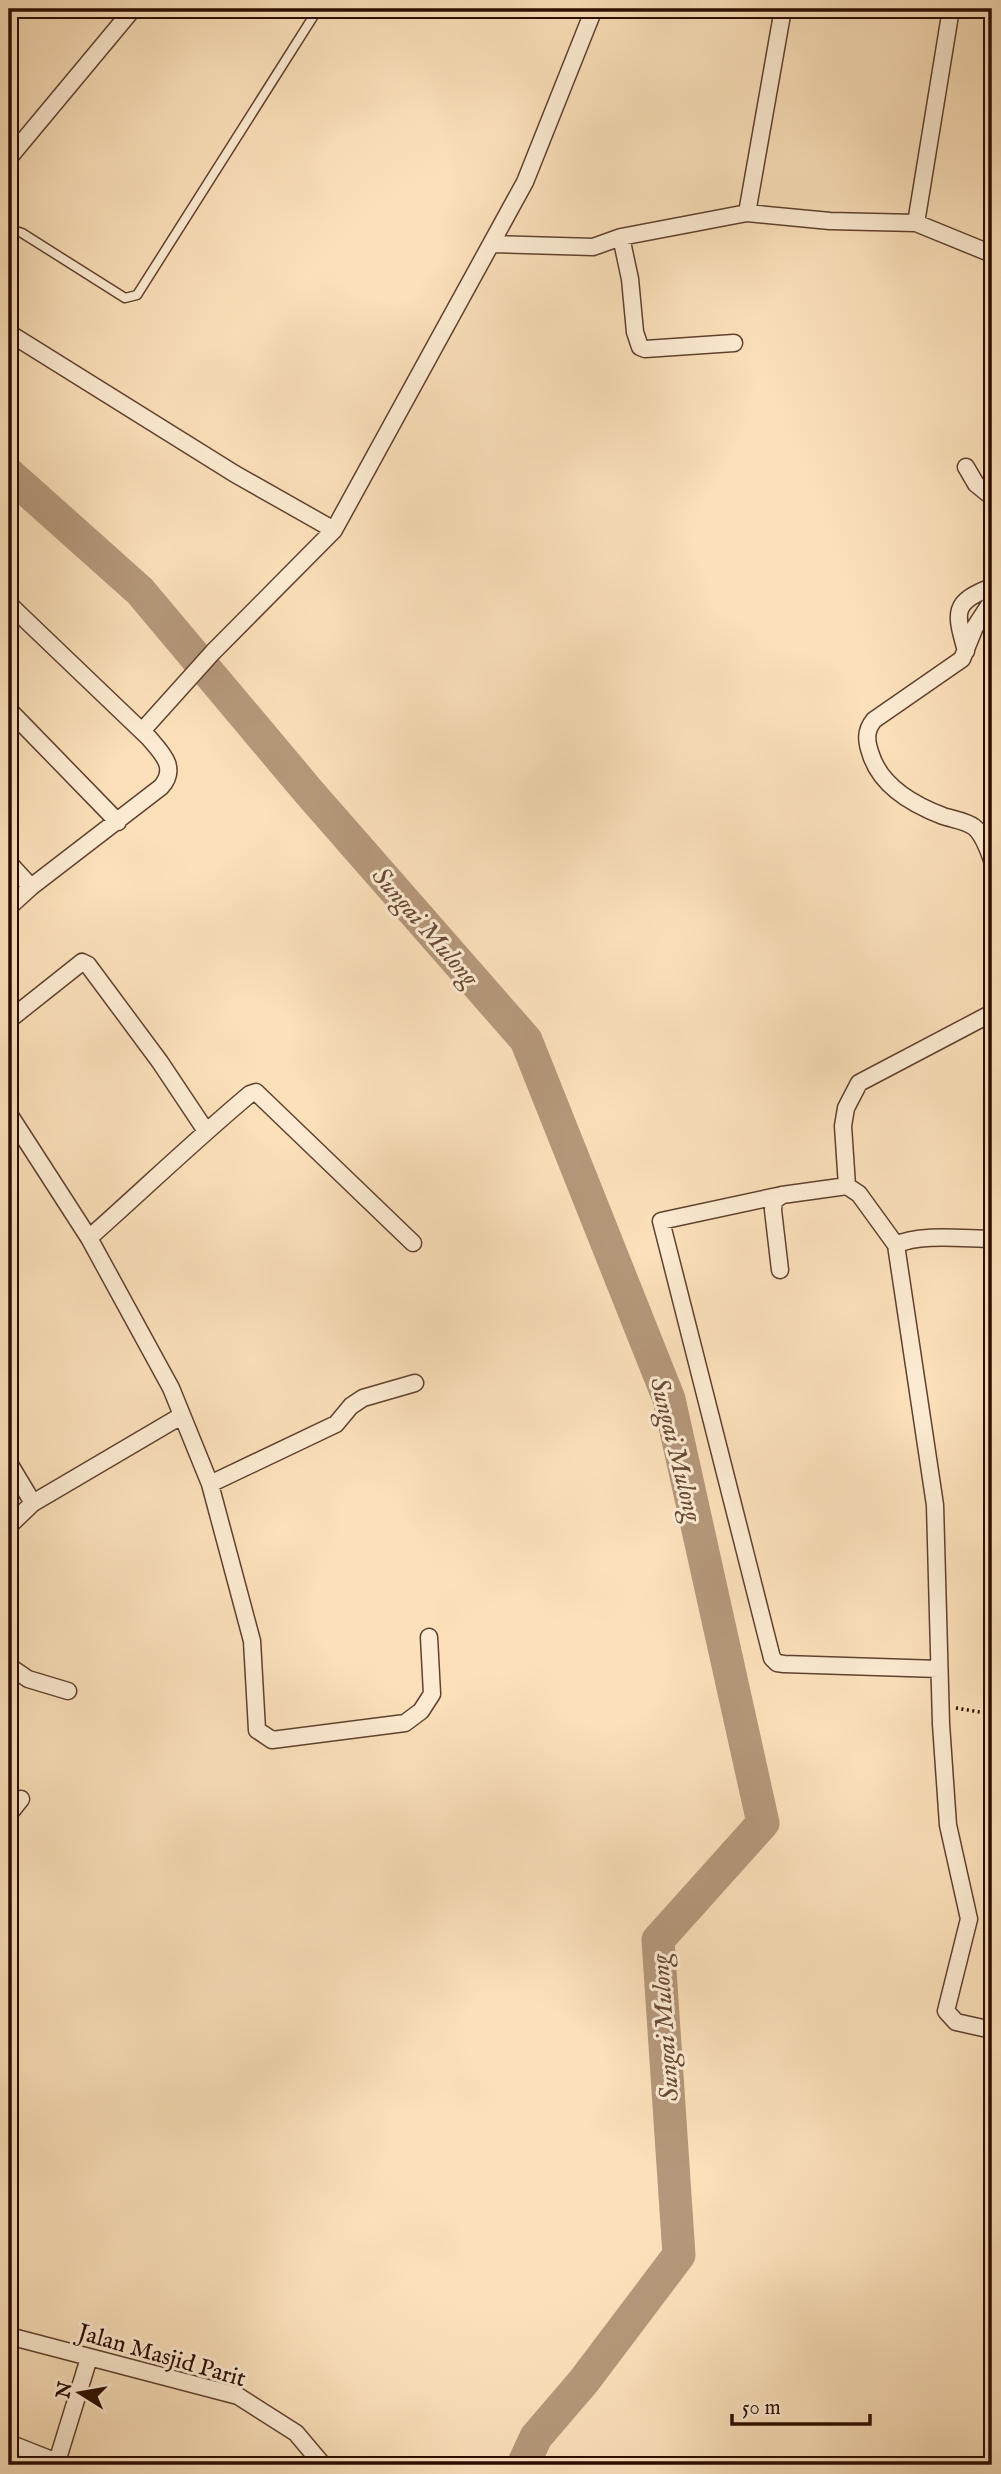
<svg xmlns="http://www.w3.org/2000/svg" width="1001" height="2474" font-family="'IM FELL English',serif">
	<style>
		.lines { fill: none; stroke-linecap: round; stroke-linejoin: round }
		.river { stroke: #b5987b; stroke-width: 33 }
		.service-casing { stroke: #60412f; stroke-width: 11 }
		.minor-casing { stroke: #60412f; stroke-width: 19 }
		.path { stroke: #2c0c01; stroke-width: 3.5; stroke-dasharray: 2 3.5; stroke-linecap: butt }
		.service { stroke: #fcebd2; stroke-width: 8 }
		.minor { stroke: #fcebd2; stroke-width: 16 }
		.labels { text-anchor: middle; stroke-width: 6; stroke-linejoin: round; paint-order: stroke }
		.street-label { font-size: 24px; fill: #2c0c01; stroke: #fcebd2 }
		.water-label { font-size: 26px; font-style: italic; fill: #6a4b38; stroke: #fcebd2 }
	</style>
	<rect width="100%" height="100%" fill="#fbe0ba"/>
	<filter id="stains"><feTurbulence type="fractalNoise" baseFrequency=".00286" numOctaves="4"/><feColorMatrix values="0 0 0 0 .2 0 0 0 0 .09 0 0 0 0 .02 0 0 0 .5 -.17"/></filter>
	<radialGradient id="worn" r=".72"><stop offset=".6" stop-color="#630" stop-opacity="0"/><stop offset="1" stop-color="#630" stop-opacity=".3"/></radialGradient>
	<g class="lines">
		<path class="river" d="M9,474L140,591L308,791L526,1040L669,1399L763,1823L658,1940L679,2255L584,2381L536,2437L523,2465"/>
		<g class="service-casing">
			<path id="service" d="M9,233L16,231L22,233L125,298L137,295L318,9"/>
		</g>
		<g class="minor-casing">
			<path id="minor" d="M951,9L916,223L992,254
				M9,158L133,9
				M747,213L830,221L916,223
				M621,237L630,279L635,332L640,347L645,349L734,343
				M491,244L593,247L621,237L747,213L783,9
				M9,333L235,474L334,530
				M966,467L976,484L992,497
				M992,601L975,627L962,659L874,720C865,731 866,741 871,755C881,786 914,805 943,816C952,819 966,821 974,827C983,834 988,849 992,860
				M9,604L149,738C162,753 178,768 161,787L31,887L9,863
				M966,651C955,612 952,602 992,587
				M9,710L118,822
				M142,731L213,652L334,530L525,182L594,9
				M9,907L31,887
				M9,1020L77,966L82,962L88,965L160,1062L206,1131
				M9,1114L89,1238L171,1388L210,1484L252,1641L257,1730L272,1740L405,1723L421,1711L432,1694L429,1637
				M847,1186L843,1126L846,1108L859,1083L992,1013
				M782,1195L661,1221L772,1658L777,1663L784,1664L939,1669
				M89,1238C143,1190 195,1140 250,1094L256,1092L413,1243
				M992,1239C966,1239 919,1233 896,1245L935,1505L941,1724L948,1825L969,1919L946,2011L956,2022L992,2030
				M780,1270L773,1210L774,1201L782,1195L847,1186L859,1194L896,1245
				M9,1463L33,1503
				M210,1484L336,1424L351,1406L363,1398L415,1383
				M9,1526L33,1503L181,1416
				M9,1666L28,1679L68,1691
				M9,1814L21,1799
				M9,2336L238,2396L296,2433L323,2465
				M9,2443L57,2462
				M56,2465L89,2358"/>
		</g>
		<path class="path" d="M956,1708L992,1714"/>
		<use href="#service" class="service"/>
		<use href="#minor" class="minor"/>
	</g>
	<g class="labels">
		<g class="street-label">
			<text transform="translate(162 2355) rotate(16)" y="8">Jalan Masjid Parit</text>
		</g>
		<g class="water-label">
			<text transform="translate(426 926) rotate(49)" y="9">Sungai Mulong</text>
			<text transform="translate(677 1449) rotate(76)" y="9">Sungai Mulong</text>
			<text transform="translate(664 2028) rotate(-94)" y="9">Sungai Mulong</text>
		</g>
	</g>
	<rect width="1001" height="2474" fill="none" stroke="#fbe0ba" stroke-width="35"/>
	<rect x="10" y="10" width="980" height="2453" fill="none" stroke="#2c0c01" stroke-width="3.5"/>
	<rect x="18" y="18" width="966" height="2439" fill="none" stroke="#2c0c01" stroke-width="2"/>
	<g transform="translate(80 2393) rotate(281)" stroke="#fcebd2" stroke-width="5" paint-order="stroke">
	<path d="M0-5L12 26L0 18L-12 26Z" fill="#2c0c01"/>
	<text y="-10" font-size="19" font-weight="bold" text-anchor="middle" fill="#2c0c01">N</text>
	</g>
	<path d="M732 2414v10h138v-10" fill="none" stroke="#2c0c01" stroke-width="3.5"/>
	<text x="742" y="2414" font-size="21" fill="#2c0c01" stroke="#fcebd2" stroke-width="5" paint-order="stroke">50 m</text>
	<rect width="100%" height="100%" filter="url(#stains)"/>
	<rect width="100%" height="100%" fill="url(#worn)"/>
</svg>
